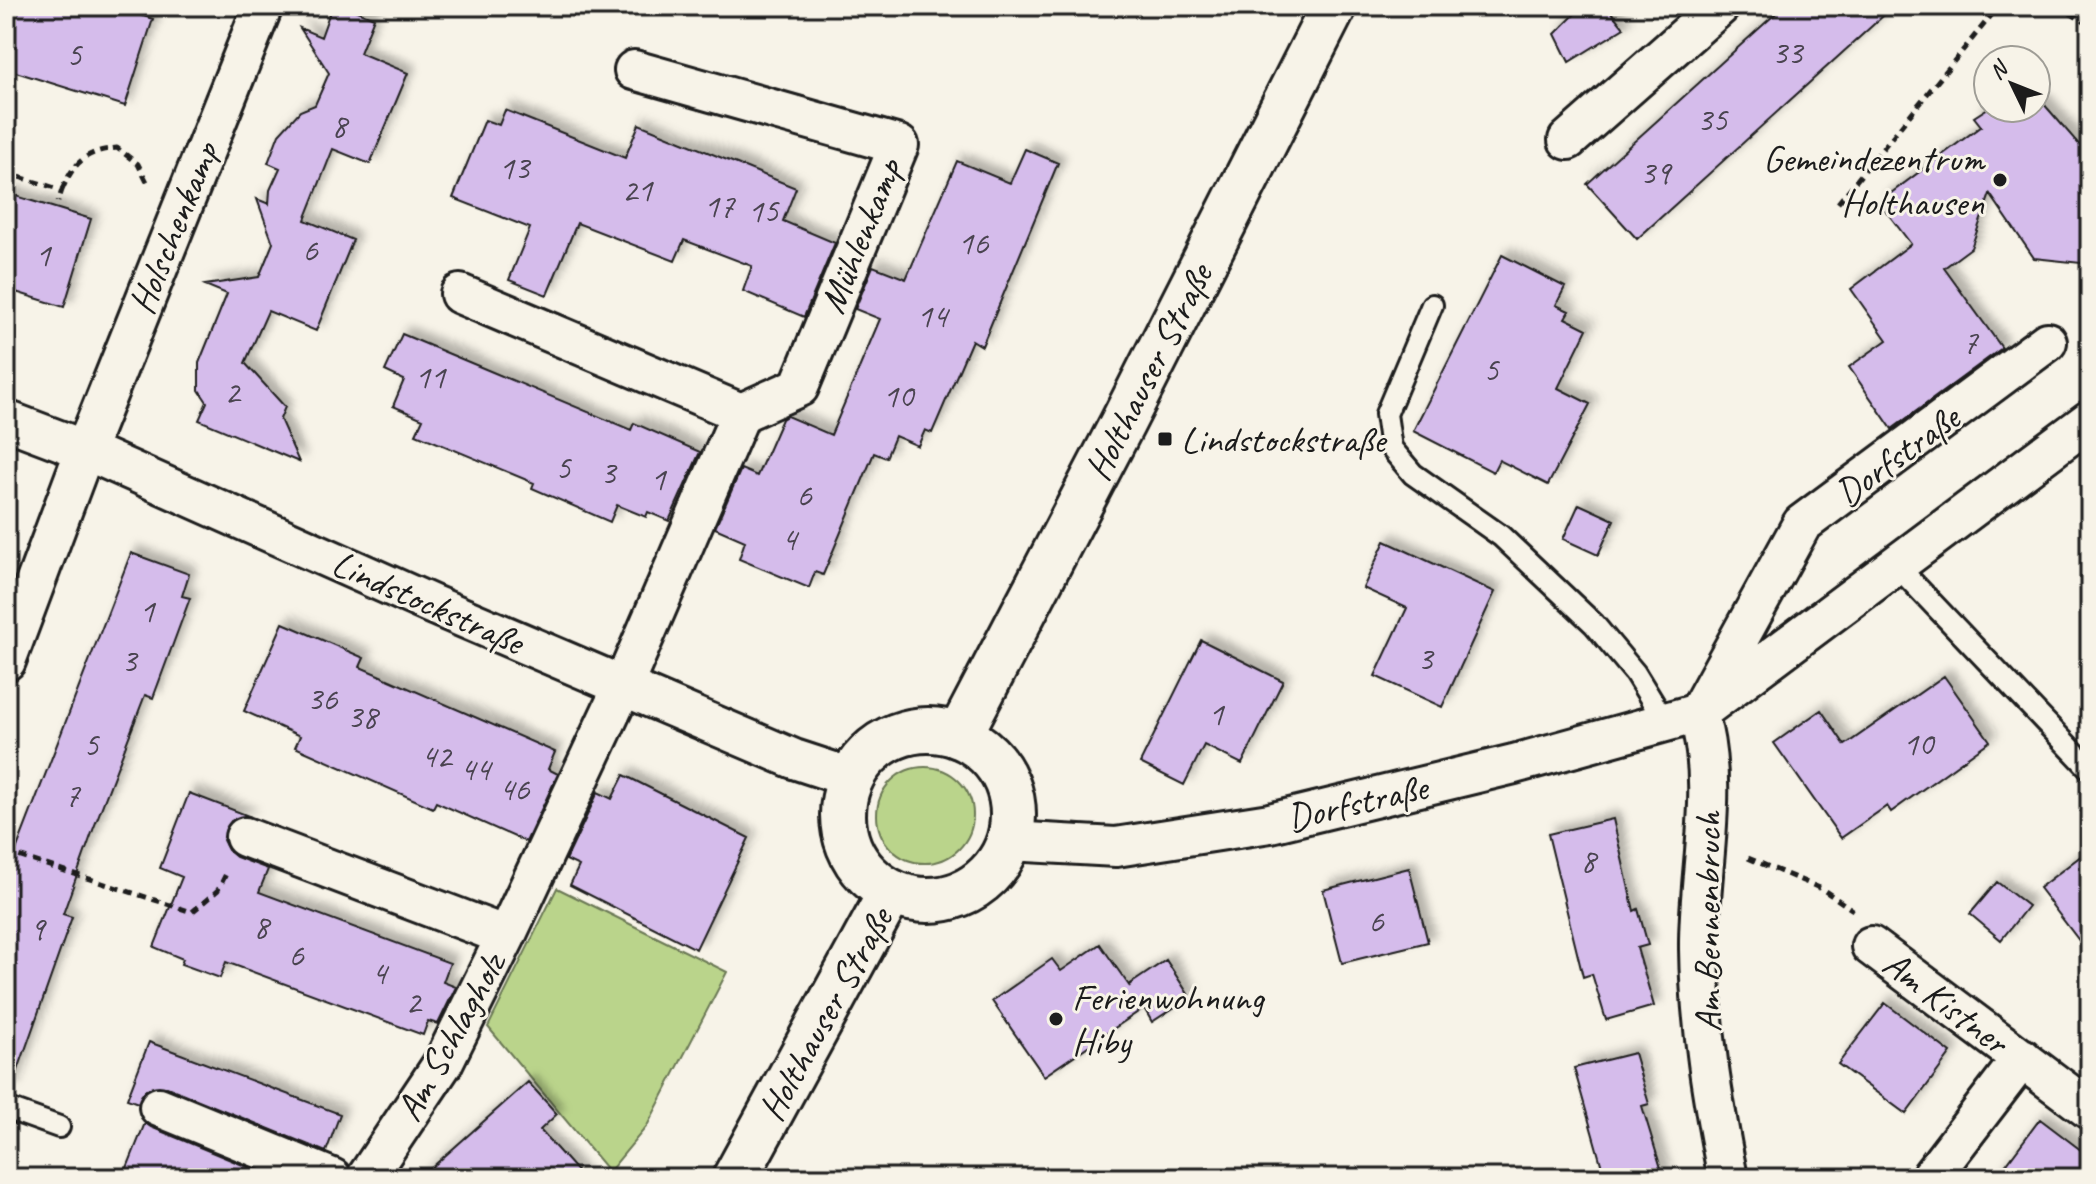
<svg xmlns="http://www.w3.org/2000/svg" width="2096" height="1184" font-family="Caveat,sans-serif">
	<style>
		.green { fill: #bad48b; stroke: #6b7854; stroke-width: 2 }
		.building { fill: #d5bceb; stroke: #1c1c1c; stroke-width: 2; filter: url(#shadow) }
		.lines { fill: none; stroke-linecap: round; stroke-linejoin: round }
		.service-casing { stroke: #1c1c1c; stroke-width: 26 }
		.minor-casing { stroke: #1c1c1c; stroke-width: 44 }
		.tertiary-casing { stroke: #1c1c1c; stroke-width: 50 }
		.path { stroke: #1c1c1c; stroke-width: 5; stroke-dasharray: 8 6; stroke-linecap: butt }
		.service { stroke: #f7f3e8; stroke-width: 20 }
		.minor { stroke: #f7f3e8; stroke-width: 38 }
		.tertiary { stroke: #f7f3e8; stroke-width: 44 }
		.poi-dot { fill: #1c1c1c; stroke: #f7f3e8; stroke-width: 3 }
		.labels { text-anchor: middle; stroke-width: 6; stroke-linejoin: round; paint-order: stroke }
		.number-label { font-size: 34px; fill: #4a4450 }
		.poi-label { font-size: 38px; fill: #1c1c1c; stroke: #f7f3e8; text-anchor: start }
		.street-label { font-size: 38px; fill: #1c1c1c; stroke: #f7f3e8 }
	</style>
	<defs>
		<filter id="shadow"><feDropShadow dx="7" dy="-7" stdDeviation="4" flood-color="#0004"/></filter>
	</defs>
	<rect width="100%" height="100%" fill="#f7f3e8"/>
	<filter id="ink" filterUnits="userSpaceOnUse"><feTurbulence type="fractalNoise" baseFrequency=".0125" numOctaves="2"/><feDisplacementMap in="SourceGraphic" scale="16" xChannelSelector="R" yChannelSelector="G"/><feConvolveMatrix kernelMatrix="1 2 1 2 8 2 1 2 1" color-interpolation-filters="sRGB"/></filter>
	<g filter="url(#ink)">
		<path class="green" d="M877 815a48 48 0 1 1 96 0a48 48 0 1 1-96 0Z
			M557,888L727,972L647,1126L609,1172L488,1027Z"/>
		<path class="building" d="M6,6H111L153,19L125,106L6,69Z
			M332,6H345L374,18L360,53L408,73L370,164L333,149L305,220L353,240L316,331L268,311L245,363L285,407L280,419L299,462L199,420L207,402L199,390V363L227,294L205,285L259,277L273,243L257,199L269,204L270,190L280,168L268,163L279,134L300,111L315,105L329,73L300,28L321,37Z
			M1583,6H1606L1624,28L1569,62L1555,34Z
			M1784,6H1894L1637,239L1587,184Z
			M2036,95L2090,157V264L2034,258L1990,194L1971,248L1944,268L2002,348L1892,429L1849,367L1887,340L1851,289L1911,244L1879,202L1981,126L1974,117L1988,108H2036Z
			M505,110L625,158L639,124L796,188L783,221L835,243L804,317L743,291L752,266L684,240L675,261L577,223L547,295L509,280L530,228L453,198L485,120L499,125Z
			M1025,149L1058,163L982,346L972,340L932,433L925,430L918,446L895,436L886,458L874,453L823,575L815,572L809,588L739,559L745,541L715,528L741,469L757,476L782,419L787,416L831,435L880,319L855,309L873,266L906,279L957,161L1010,183Z
			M6,193L91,219L64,307L6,289Z
			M1502,255L1565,287L1556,305L1569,311L1565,318L1587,329L1558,388L1590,404L1548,485L1499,460L1493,472L1413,431Z
			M402,334L631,430L634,423L700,452L669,521L648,512L646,517L617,505L610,522L532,488L534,483L416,434L423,419L393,406L404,380L385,371Z
			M1579,504L1614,520L1598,555L1563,539Z
			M1385,541L1495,592L1442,707L1375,676L1407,608L1363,588Z
			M131,553L189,574L182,596L190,598L153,698L145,695L93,830L63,914L72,917L11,1090H6V876Z
			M283,623L364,658L360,667L555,752L548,769L558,774L526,842L436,802L433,808L295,747L300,736L244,711Z
			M1201,640L1283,681L1242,764L1204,745L1184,785L1140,763Z
			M1944,676L1990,741L1891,812L1887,806L1841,838L1774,743L1821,710L1845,745Z
			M624,775L749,838L696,949L570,885L579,866L566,860L598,792L612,799Z
			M189,793L249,816L231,821L223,840L228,850L236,857L268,869L259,892L450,963L443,982L456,987L438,1024L428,1021L423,1035L226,962L220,978L181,964L183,959L154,947L182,877L160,868Z
			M1613,819L1634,911L1638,909L1648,945L1637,948L1654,1006L1606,1020L1592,974L1583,977L1548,834Z
			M2090,849V955L2039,888Z
			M1409,868L1428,942L1342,963L1323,890Z
			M1997,882L2028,906L2001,940L1970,914Z
			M1100,944L1130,987L1129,985L1166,960L1190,997L1152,1022L1144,1008L1044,1076L992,1001L1052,959L1061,971Z
			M1885,1003L1951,1053L1906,1114L1838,1064Z
			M149,1042L340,1114L326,1152L167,1087L146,1089L138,1103L127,1099Z
			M1634,1053L1649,1104L1642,1106L1664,1178H1605L1574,1068Z
			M528,1082L557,1114L540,1130L583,1178H420Z
			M2040,1119L2090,1157V1178H1996Z
			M145,1123L151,1127L274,1178H123Z"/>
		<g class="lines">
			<g class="service-casing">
				<path id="service" d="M1432,305L1386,414L1391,448L1413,474L1501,536L1594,624L1635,673L1665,722
					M1897,566L2090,769
					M6,1108L59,1127"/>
			</g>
			<g class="minor-casing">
				<path id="minor" d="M1568,140L1720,6
					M460,294L741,413
					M6,420L85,450L431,604L794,759L852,778
					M6,661L85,450L263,6
					M245,837L506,936
					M1009,841L1116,847L1270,823L1514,764L1698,713L2090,420
					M1871,946L2090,1110
					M159,1107L332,1178
					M366,1178L443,1063L506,936L623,686L741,413L799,387L899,145L634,70
					M1728,1178C1713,1102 1700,1026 1699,949C1698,870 1721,789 1698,713L1802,524L2047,342
					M1930,1178L2022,1058"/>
			</g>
			<g class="tertiary-casing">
				<path id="tertiary" d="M843 815a85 85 0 1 1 170 0a85 85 0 1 1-170 0Z
					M959,736L1122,424L1334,6
					M735,1178L891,892"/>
			</g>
			<path class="path" d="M2058,6L2090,25
				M6,173L62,190L58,202
				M62,190C74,162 86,151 117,148L138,164L147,182
				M1838,203L1999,6
				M6,852L192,912L218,890L226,874
				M1748,858L1822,889L1853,910"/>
			<use href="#service" class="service"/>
			<use href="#minor" class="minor"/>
			<use href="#tertiary" class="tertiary"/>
		</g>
	</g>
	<g class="poi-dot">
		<circle cx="2000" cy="180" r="8"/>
		<rect x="1157" y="431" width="16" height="16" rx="4"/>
		<circle cx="1056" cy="1019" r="8"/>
	</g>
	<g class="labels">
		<g class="number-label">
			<text x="1787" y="64">33</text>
			<text x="74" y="66">5</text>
			<text x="1712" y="131">35</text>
			<text x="339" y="137">8</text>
			<text x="514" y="179">13</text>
			<text x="1655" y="184">39</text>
			<text x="637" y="201">21</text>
			<text x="719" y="217">17</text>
			<text x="763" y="222">15</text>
			<text x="973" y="254">16</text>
			<text x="310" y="261">6</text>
			<text x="43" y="266">1</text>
			<text x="932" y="327">14</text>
			<text x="1970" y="353">7</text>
			<text x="1491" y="381">5</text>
			<text x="430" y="388">11</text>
			<text x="232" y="403">2</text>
			<text x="898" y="407">10</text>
			<text x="563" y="479">5</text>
			<text x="608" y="484">3</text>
			<text x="658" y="490">1</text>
			<text x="804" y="506">6</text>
			<text x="789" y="550">4</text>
			<text x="147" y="622">1</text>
			<text x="1425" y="670">3</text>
			<text x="129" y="672">3</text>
			<text x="322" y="710">36</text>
			<text x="1216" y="725">1</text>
			<text x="362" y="728">38</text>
			<text x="1918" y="755">10</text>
			<text x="91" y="756">5</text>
			<text x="436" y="767">42</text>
			<text x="475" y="780">44</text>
			<text x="514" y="800">46</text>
			<text x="72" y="806">7</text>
			<text x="1588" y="872">8</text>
			<text x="1376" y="932">6</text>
			<text x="261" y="938">8</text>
			<text x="37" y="940">9</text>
			<text x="296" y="966">6</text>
			<text x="379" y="984">4</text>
			<text x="413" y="1013">2</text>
		</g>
		<g class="poi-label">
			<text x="1984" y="171" text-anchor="end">Gemeindezentrum<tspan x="1984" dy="44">Holthausen</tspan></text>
			<text x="1181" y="452">Lindstockstraße</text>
			<text x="1072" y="1010">Ferienwohnung<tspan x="1072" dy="44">Hiby</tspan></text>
		</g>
		<g class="street-label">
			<text transform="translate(173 228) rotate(-68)" y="13">Holschenkamp</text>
			<text transform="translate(860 236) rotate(-68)" y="13">Mühlenkamp</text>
			<text transform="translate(1148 372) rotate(-63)" y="13">Holthauser Straße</text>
			<text transform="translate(1897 455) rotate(-36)" y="13">Dorfstraße</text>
			<text transform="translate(428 602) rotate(24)" y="13">Lindstockstraße</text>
			<text transform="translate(1357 802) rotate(-13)" y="13">Dorfstraße</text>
			<text transform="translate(1707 922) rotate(-90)" y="13">Am Bennenbruch</text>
			<text transform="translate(1946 1002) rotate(37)" y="13">Am Kistner</text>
			<text transform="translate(825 1014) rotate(-61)" y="13">Holthauser Straße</text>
			<text transform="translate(450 1037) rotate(-61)" y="13">Am Schlagholz</text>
		</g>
	</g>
	<rect width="2096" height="1184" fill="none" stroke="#f7f3e8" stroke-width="32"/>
	<rect x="16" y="16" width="2064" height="1152" fill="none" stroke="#1c1c1c" stroke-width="3" filter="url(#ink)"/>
	<g transform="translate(2012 84) rotate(313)"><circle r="38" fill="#f7f3e8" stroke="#9f9d96" stroke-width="2"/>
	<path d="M0-6L14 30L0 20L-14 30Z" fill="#1c1c1c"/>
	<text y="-12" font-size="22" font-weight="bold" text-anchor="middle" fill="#1c1c1c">N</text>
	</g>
</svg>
